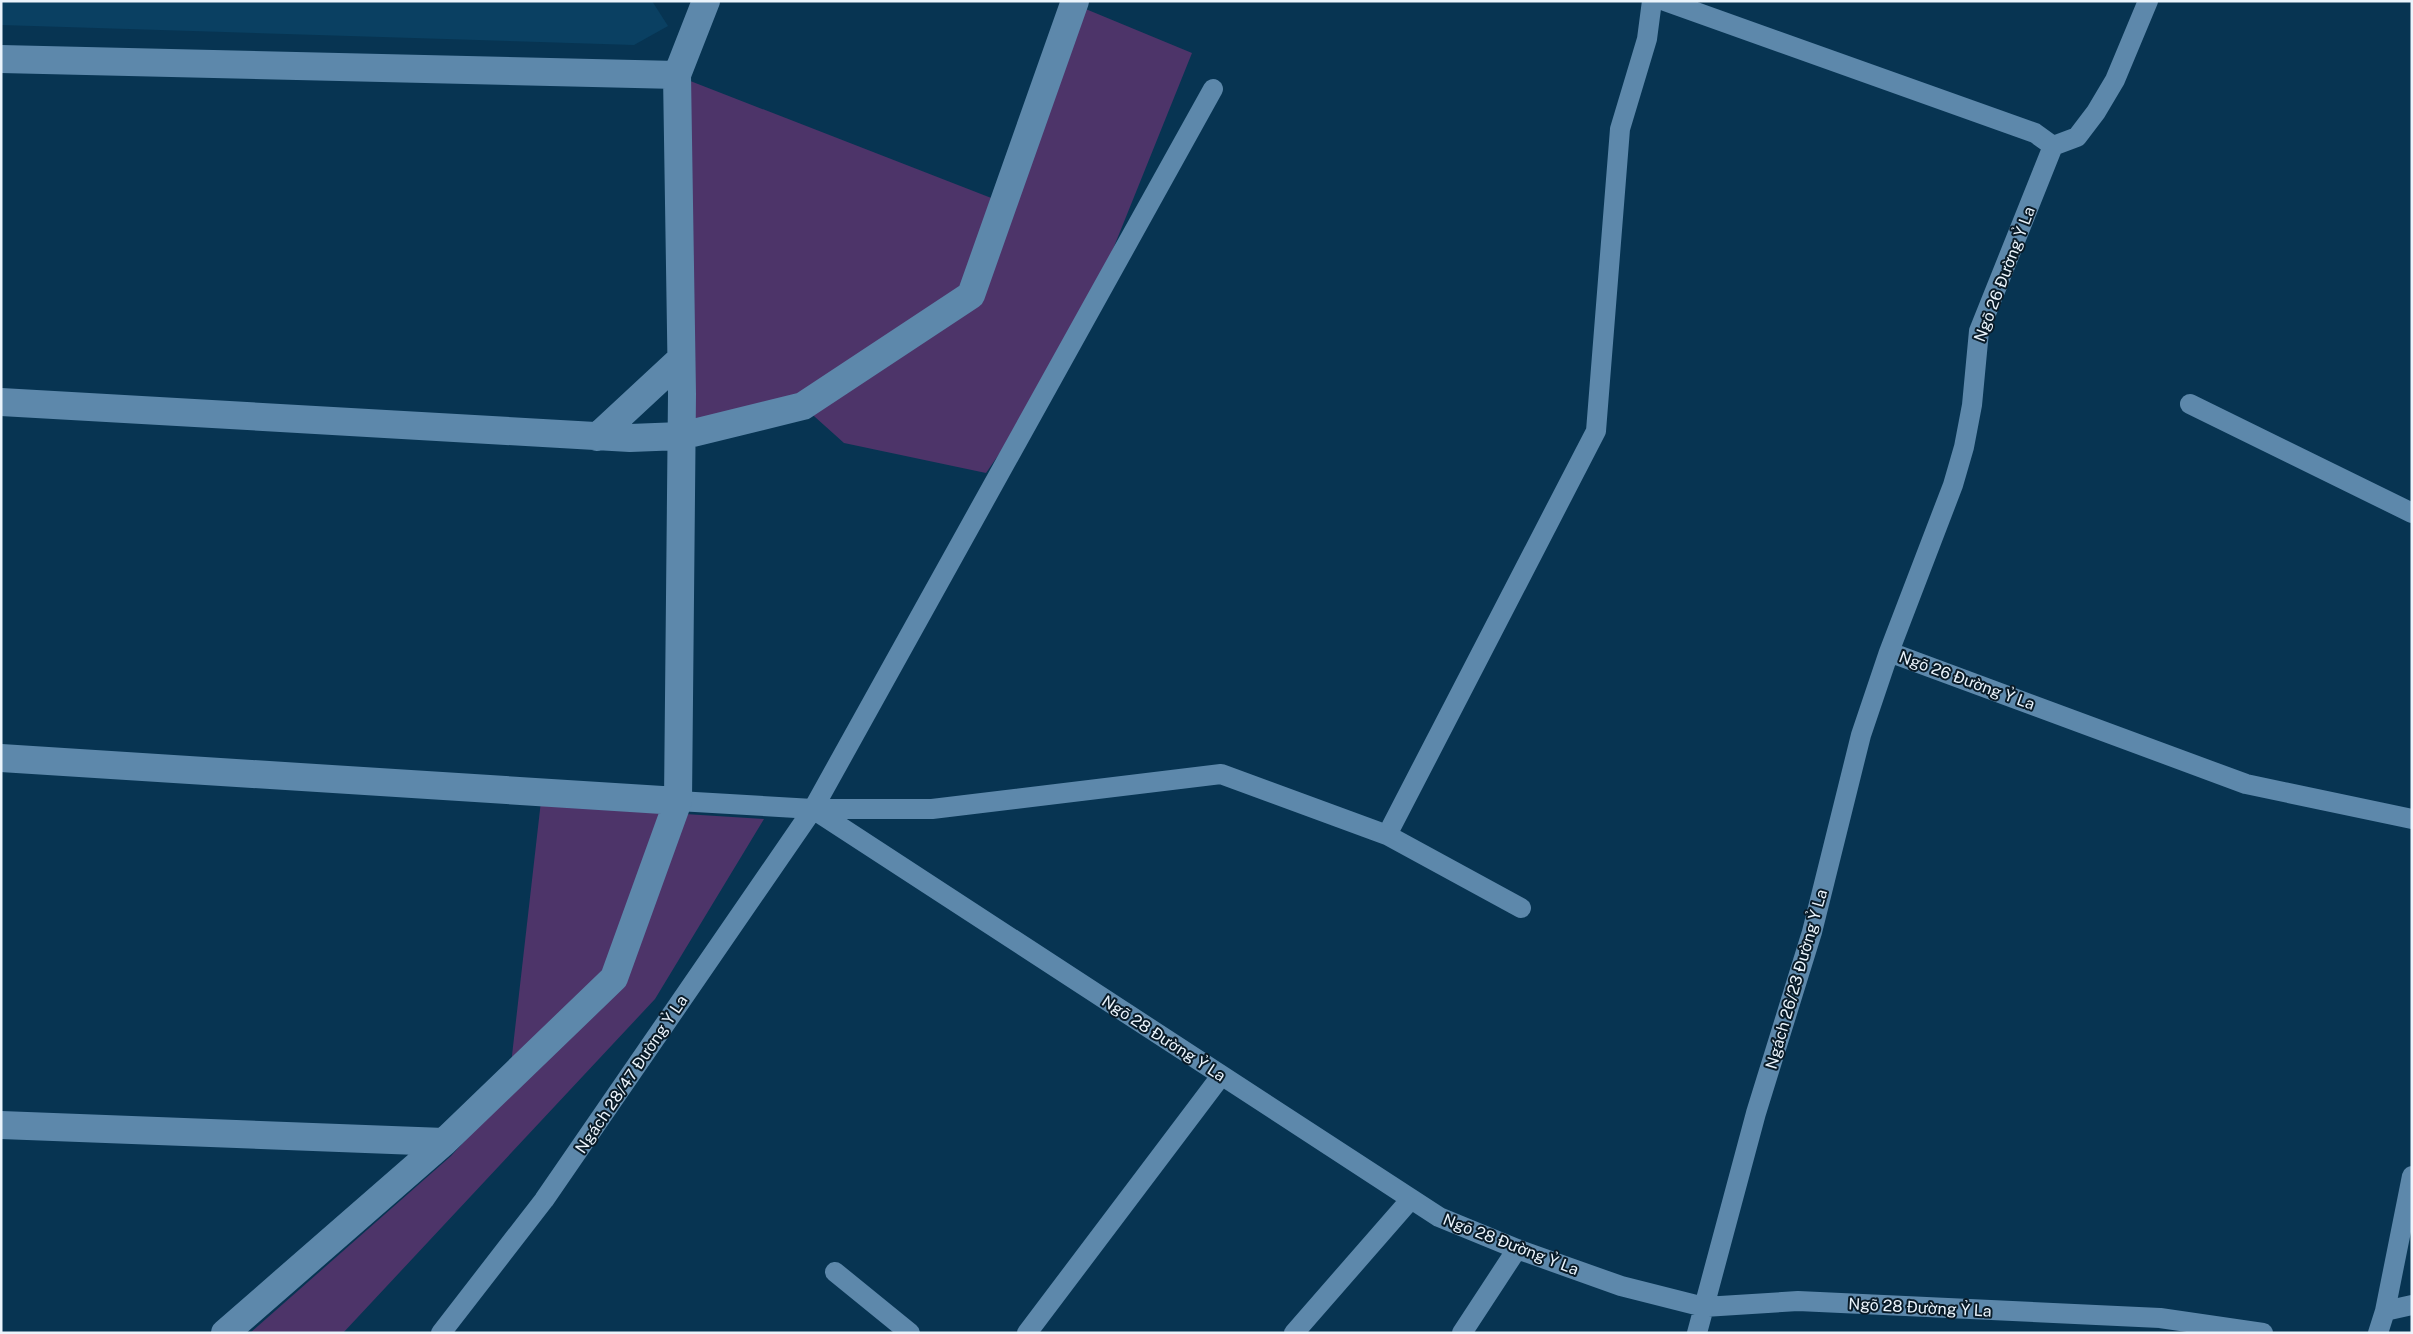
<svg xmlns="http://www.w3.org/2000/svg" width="2413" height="1334" font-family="'Public Sans',sans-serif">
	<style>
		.built { fill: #0a4062 }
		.green { fill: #4d3469 }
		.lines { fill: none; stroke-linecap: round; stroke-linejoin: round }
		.service { stroke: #5d88ab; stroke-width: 20 }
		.minor { stroke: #5d88ab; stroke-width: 28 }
		.labels { text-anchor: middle; stroke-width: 4; stroke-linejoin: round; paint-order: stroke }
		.street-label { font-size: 16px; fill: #ebf4fc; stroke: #091b28 }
	</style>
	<rect width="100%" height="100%" fill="#073452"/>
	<path class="built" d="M1,1H652L668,26L634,45L1,25Z"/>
	<path class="green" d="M1076,5L1192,53L1074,346L986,473L844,443L805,408L973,297Z
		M680,77L999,201L967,292L801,402L684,431Z
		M541,801L671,806L611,975L510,1073Z
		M685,814L764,819L655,999L343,1333H250L451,1156L614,978Z"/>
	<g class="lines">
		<path class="service" d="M1665,1L2035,133L2053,146
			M2053,146L2077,137L2096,112L2115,80L2148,1
			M2190,404L2412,513
			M1889,652L2246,784L2412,819
			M678,801L813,809H932L1221,774L1387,835L1521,908
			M813,809L1439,1217L1517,1249L1621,1286L1704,1307L1798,1301L2160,1318L2263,1333
			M1387,835L1596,431L1620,129L1647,39L1652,1
			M835,1272L910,1333
			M2385,1311L2412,1176
			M441,1333L544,1200L813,809L1213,89
			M1027,1333L1221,1076
			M1294,1333L1411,1199
			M1462,1333L1517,1249
			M1697,1333L1756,1113L1812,932L1861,735L1889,652L1953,485L1964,447L1972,405L1979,331L2053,146
			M2378,1333L2385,1311L2412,1305"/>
		<path class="minor" d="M1,59L677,75
			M1,402L630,438L681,436L803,406L971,295L1075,1
			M597,437L681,359
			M1,758L678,801L682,394L677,75L706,1
			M1,1125L444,1142
			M225,1333L444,1142L614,978L678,801"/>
	</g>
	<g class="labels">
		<g class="street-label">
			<text transform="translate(2004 274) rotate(-69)" y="6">Ngõ 26 Đường Ỷ La</text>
			<text transform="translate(1967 680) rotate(20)" y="6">Ngõ 26 Đường Ỷ La</text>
			<text transform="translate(1796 979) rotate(-74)" y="6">Ngách 26/23 Đường Ỷ La</text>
			<text transform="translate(1164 1038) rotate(33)" y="6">Ngõ 28 Đường Ỷ La</text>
			<text transform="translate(631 1074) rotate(-56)" y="6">Ngách 28/47 Đường Ỷ La</text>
			<text transform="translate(1511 1244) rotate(21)" y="6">Ngõ 28 Đường Ỷ La</text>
			<text transform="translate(1920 1307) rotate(3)" y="6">Ngõ 28 Đường Ỷ La</text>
		</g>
	</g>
	<rect width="2413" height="1334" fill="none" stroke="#ebf4fc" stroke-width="5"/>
</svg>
